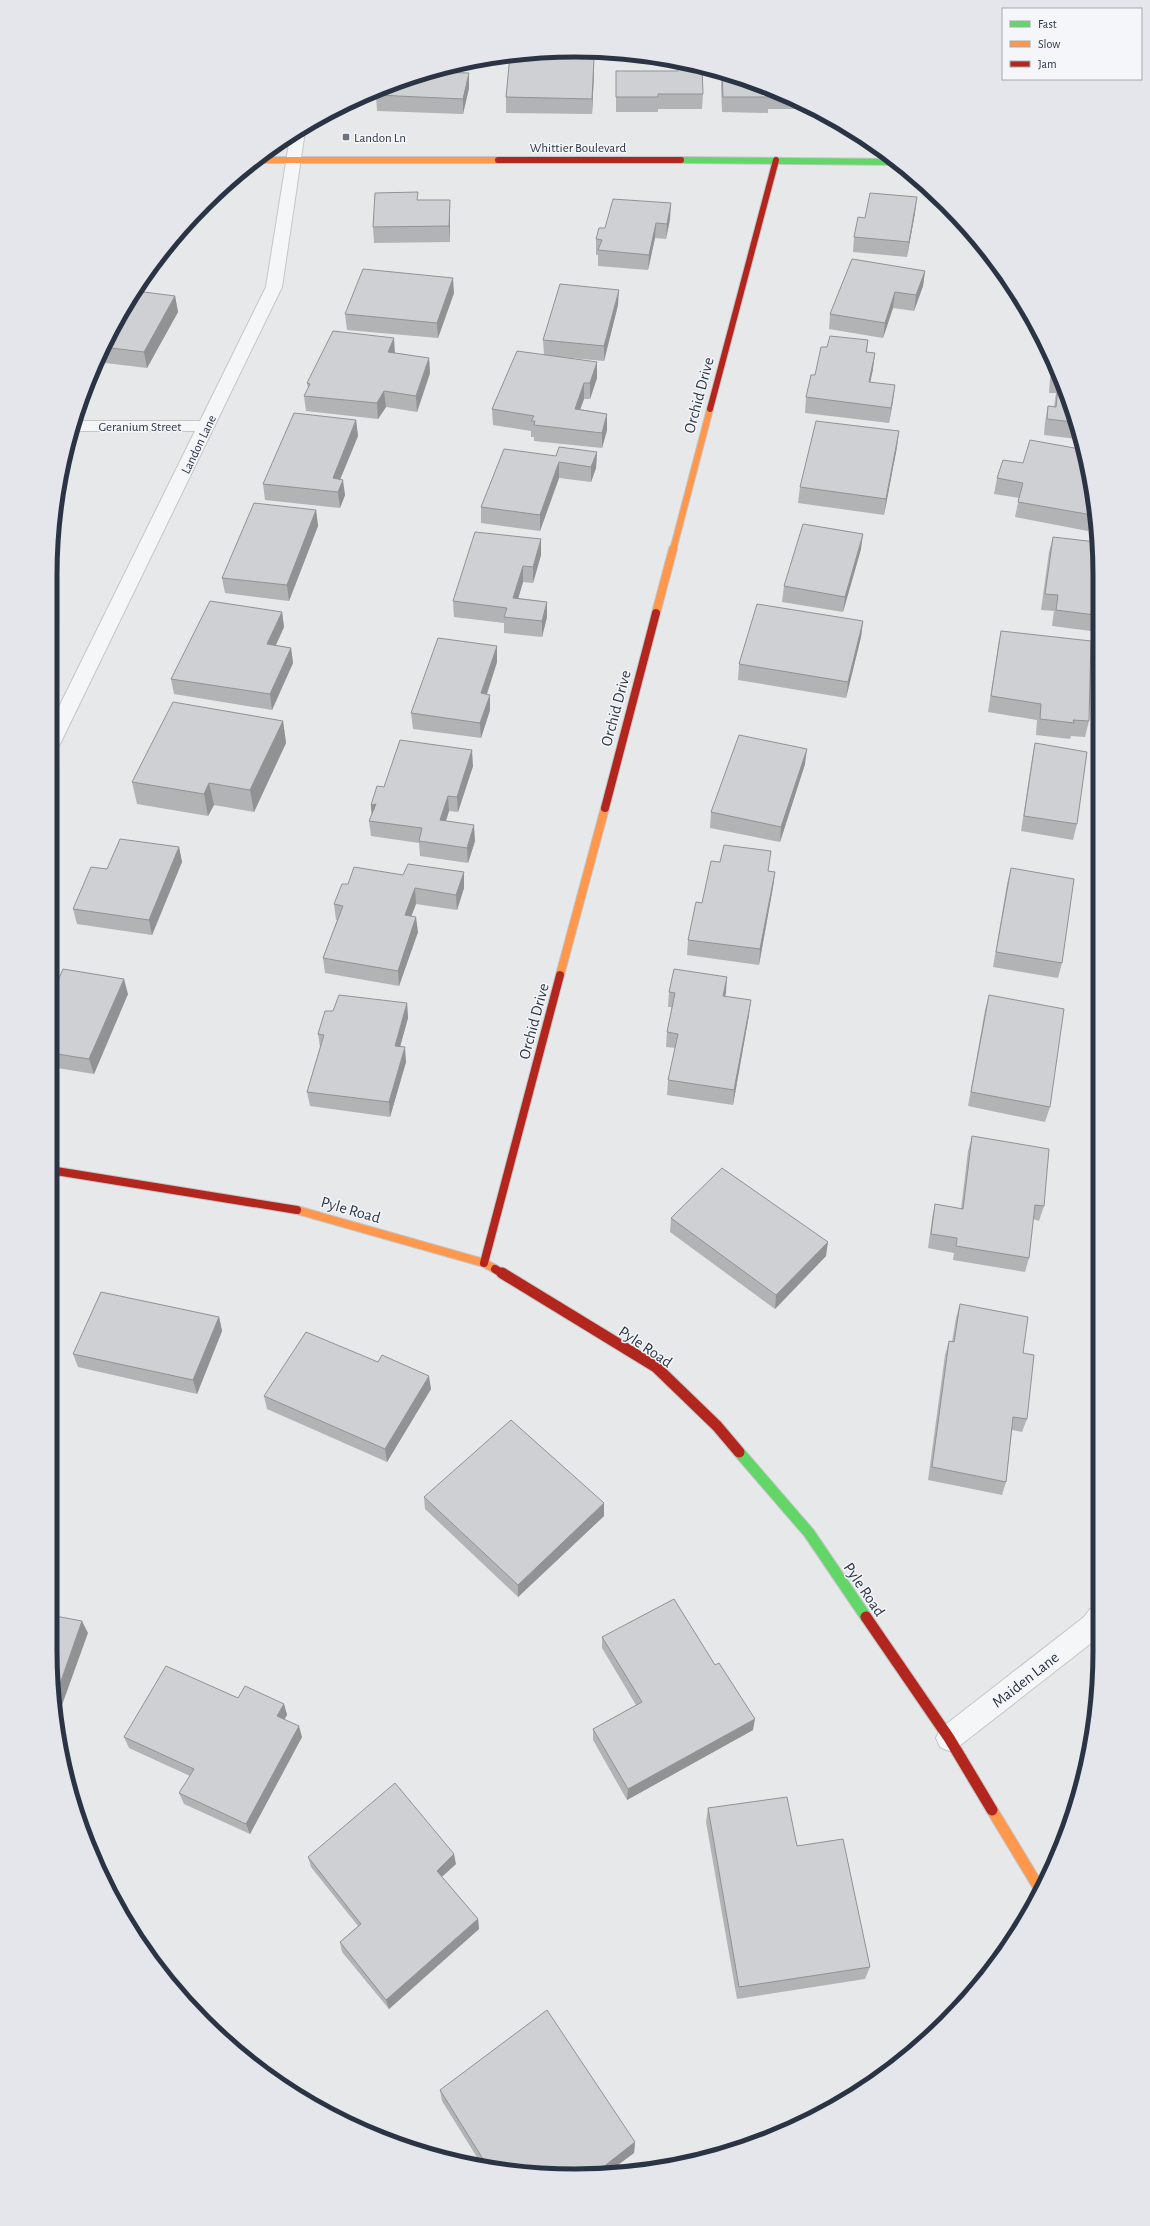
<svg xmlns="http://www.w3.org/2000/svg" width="1150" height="2226" font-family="'Alegreya Sans',sans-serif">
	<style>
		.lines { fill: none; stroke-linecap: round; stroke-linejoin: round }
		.street-casing { stroke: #c4c6c8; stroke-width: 2 }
		.fast-far1-casing { stroke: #c4c6c8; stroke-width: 8 }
		.fast-casing { stroke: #c4c6c8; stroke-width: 13 }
		.slow-far2-casing { stroke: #c4c6c8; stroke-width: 8 }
		.slow-far1-casing { stroke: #c4c6c8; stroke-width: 10 }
		.slow-casing { stroke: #c4c6c8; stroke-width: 13 }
		.jam-far2-casing { stroke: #c4c6c8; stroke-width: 8 }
		.jam-far1-casing { stroke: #c4c6c8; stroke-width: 10 }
		.jam-casing { stroke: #c4c6c8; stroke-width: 13 }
		.street { fill: #f5f6f7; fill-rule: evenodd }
		.fast-far1 { stroke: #63d668; stroke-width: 6 }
		.fast { stroke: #63d668; stroke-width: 11 }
		.slow-far2 { stroke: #ff974d; stroke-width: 6 }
		.slow-far1 { stroke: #ff974d; stroke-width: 8 }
		.slow { stroke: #ff974d; stroke-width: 11 }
		.jam-far2 { stroke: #b3261e; stroke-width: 6 }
		.jam-far1 { stroke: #b3261e; stroke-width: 8 }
		.jam { stroke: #b3261e; stroke-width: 11 }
		.wall { fill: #b1b3b5 }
		.shaded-wall { fill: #909294 }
		.building { fill: #ced0d3; stroke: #909294 }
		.poi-dot { fill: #6c737f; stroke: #f4f6f9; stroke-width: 1.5 }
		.labels { text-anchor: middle; stroke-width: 3; stroke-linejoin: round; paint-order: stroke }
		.far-poi-label { font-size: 13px; fill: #2b3445; stroke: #f4f6f9; text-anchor: start }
		.far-street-label { font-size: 13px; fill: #2b3445; stroke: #f4f6f9 }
		.street-label { font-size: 16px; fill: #2b3445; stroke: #f4f6f9 }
		.rim { fill: none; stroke: #2b3445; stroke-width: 5 }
	</style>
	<rect width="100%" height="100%" fill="#e6e8ea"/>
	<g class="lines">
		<g class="street-casing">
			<path id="street" d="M303,128L305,131L282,287L61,742L58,747L51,749V723L195,431H71L75,421H200L266,287L290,137Z
				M1099,1606V1637L958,1747L949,1751L940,1747L936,1738L940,1729L1084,1617L1090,1609Z"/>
		</g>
		<g class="fast-far1-casing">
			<path id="fast-far1" d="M681,160L898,162"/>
		</g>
		<g class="fast-casing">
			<path id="fast" d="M739,1452L809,1533L866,1617"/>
		</g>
		<g class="slow-far2-casing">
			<path id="slow-far2" d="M258,160H498
				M673,550L710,409"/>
		</g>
		<g class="slow-far1-casing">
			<path id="slow-far1" d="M656,613L673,549
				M560,975L605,808
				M297,1210L484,1263L495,1269"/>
		</g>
		<g class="slow-casing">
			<path id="slow" d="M992,1810L1041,1891"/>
		</g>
		<g class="jam-far2-casing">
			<path id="jam-far2" d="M498,160H681
				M710,409L776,160"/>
		</g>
		<g class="jam-far1-casing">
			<path id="jam-far1" d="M605,808L656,613
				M50,1170L297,1210
				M484,1263L560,975
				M495,1269L503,1274"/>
		</g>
		<g class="jam-casing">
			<path id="jam" d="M502,1273L656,1367L717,1426L739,1452
				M866,1617L949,1738L992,1810"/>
		</g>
		<use href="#street" class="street"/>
		<use href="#fast-far1" class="fast-far1"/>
		<use href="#fast" class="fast"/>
		<use href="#slow-far2" class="slow-far2"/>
		<use href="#slow-far1" class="slow-far1"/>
		<use href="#slow" class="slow"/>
		<use href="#jam-far2" class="jam-far2"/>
		<use href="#jam-far1" class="jam-far1"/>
		<use href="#jam" class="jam"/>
	</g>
	<path class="wall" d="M449,68V70H440Z
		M616,71L703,94L702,109H658V112H616Z
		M722,72L803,103V109H768V113L722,112L721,85Z
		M594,73L592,114L506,113V97Z
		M469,88L463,114L377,111L376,95Z
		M418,200L450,215V242L374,243L373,227Z
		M915,213L907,257L853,252L854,237L865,218Z
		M670,219L666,239L655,238L648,270L598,266V255H596V239L605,228Z
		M925,271L923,286L914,311L893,308L883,338L829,329L830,314Z
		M454,293L438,338L347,330L345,314Z
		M175,296L178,312L147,368L97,362L104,343Z
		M618,305L604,361L560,357L597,378L590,399H584L580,409L607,414V430L602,448L534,441V437H531V431L493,425L492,409L544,355L543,340Z
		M868,340L867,352L873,369L870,382L893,401L889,423L805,413L806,397L827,347Z
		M395,353L429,358L430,373L417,412L386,407L378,419L306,411L304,396L308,388L307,383Z
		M1054,363L1060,374L1077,439L1044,435L1045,422L1048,406L1054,407L1056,393H1049L1050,379Z
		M356,420L358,436L340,479L345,495L340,508L265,500L263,484Z
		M897,447L884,515L798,503L800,487Z
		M597,452L596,468L591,482L559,478L540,531L481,523V507L556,456Z
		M1003,460L1095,504L1088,531L1015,517L1019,498L994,494L997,478Z
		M316,510L318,526L289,601L225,593L222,578Z
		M1053,537L1094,555L1095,615L1091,631L1052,626L1054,611L1041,610L1049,552Z
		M541,539V555L533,583L523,582L518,598L547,602V617L542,637L504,633V623L454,617L453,601Z
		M861,549L843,612L782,602L784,586Z
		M282,612L284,627L276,645L291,648L293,663L272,710L174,694L171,679Z
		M863,621L861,637L846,698L738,680L739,664Z
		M1001,631L1089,721L1085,737L1071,736L1070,739L1036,735L1037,720L988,712L998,646Z
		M497,662L487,694L490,695V710L481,738L413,729L411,713Z
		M283,721L286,743L254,812L214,805L208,816L137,804L132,782Z
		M1035,743L1077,824L1073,840L1021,831L1032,759Z
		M805,764L780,842L710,828L711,812Z
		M473,766L458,812L449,811L446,821L475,841L468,863L420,856L419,843L371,836L369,821L372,815L371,805L384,787Z
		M179,847L182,862L152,935L77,924L73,909L107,869Z
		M1011,868L1062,963L1058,978L993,967L1007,884Z
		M768,871L775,872L773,887L759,965L687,955L688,940L702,903Z
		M464,872V888L457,910L416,904L411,916L418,932L399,986L325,973L323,958L337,920H336L334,904L348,884L403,875Z
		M669,992H726L725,997L749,1015L733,1105L667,1095L668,1080L675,1048L666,1047L667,1032L672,1007H668Z
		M128,994L94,1074L51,1067V996Z
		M989,995L1050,1107L1045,1122L968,1106L985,1010Z
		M407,1003L408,1018L400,1047L406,1062L390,1117L310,1106L307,1092L320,1047L318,1034L333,1011Z
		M972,1136L1044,1206L1039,1221L1033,1219L1029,1258L1025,1272L953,1260L954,1253L928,1248L932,1219L935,1204L961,1209L968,1151Z
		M671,1218L826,1256L775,1309L670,1232Z
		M960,1304L1023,1353L1027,1419L1022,1432L1012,1430L1006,1482L1002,1495L928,1480L945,1355L949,1341L952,1342L956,1318Z
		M219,1317L222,1331L197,1394L78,1367L73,1354Z
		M431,1389L387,1462L267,1409L264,1396Z
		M424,1497L604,1516L518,1597L425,1509Z
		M602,1637L715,1665L753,1730L627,1800L593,1740V1729L636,1705L602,1648Z
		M238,1698L284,1704L287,1715L284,1719L302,1737L250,1834L184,1804L179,1793L190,1776L129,1748L124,1737Z
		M708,1808L870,1967L865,1979L737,1999L706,1822Z
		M308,1857L456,1864L442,1877L478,1919L479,1929L389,2009L342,1952L340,1942L358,1926L311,1867Z
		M440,2090L635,2142L634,2153L575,2176L483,2167L442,2101Z"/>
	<path class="shaded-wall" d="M594,58V73L592,114V99Z
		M469,73V88L463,114V99Z
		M917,197L915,213L907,257L909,242Z
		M450,200V242L449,226Z
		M671,203L670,219L666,239L667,224Z
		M656,223L655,238L648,270L649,255Z
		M925,271L923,286L914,311L916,295Z
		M453,278L454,293L438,338L437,323Z
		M619,290L618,305L604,361V346Z
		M895,292L893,308L883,338L885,323Z
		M175,296L178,312L147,368L144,352Z
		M394,338L395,354L388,352Z
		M875,353L873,369L867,398L869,382Z
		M429,358L430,373L417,412L416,396Z
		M597,362V378L590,399V383Z
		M584,383V399L575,424V409Z
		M895,385L893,401L889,423L891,408Z
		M384,391L386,407L378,419L377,403Z
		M607,414V430L602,448V433Z
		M356,420L358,436L335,492L333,478Z
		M899,431L897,447L884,515L886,499Z
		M597,452L596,468L591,482V467Z
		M559,462V478L540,531V515Z
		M343,480L345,495L340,508L338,492Z
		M316,510L318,526L289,601L287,585Z
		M863,534L861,549L843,612L845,597Z
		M541,539V555L533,583V567Z
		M523,566V582L514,613L513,598Z
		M547,602V617L542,637V621Z
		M282,612L284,627L269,660L267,644Z
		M863,621L861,637L846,698L848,682Z
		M497,646V662L482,709L481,693Z
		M291,648L293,663L272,710L270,694Z
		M490,695V710L481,738L480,723Z
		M283,721L286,743L254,812L250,790Z
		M807,749L805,764L780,842L781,827Z
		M472,750L473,766L458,812L457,797Z
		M209,783L214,805L208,816L204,794Z
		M448,796L449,811L441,836L440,820Z
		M376,804L372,820L371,805Z
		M474,825L475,841L468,863L467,848Z
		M179,847L182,862L152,935L149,920Z
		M464,872V888L457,910L456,895Z
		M775,872L773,887L759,965L760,949Z
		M415,888L416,904L406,930L405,915Z
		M416,917L418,932L399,986L398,971Z
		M727,977L726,992L722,1011L723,996Z
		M124,979L128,994L94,1074L89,1059Z
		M751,1000L749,1015L733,1105L734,1090Z
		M407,1003L408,1018L396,1061L395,1046Z
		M405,1047L406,1062L390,1117L389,1102Z
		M828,1242L826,1256L775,1309L776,1295Z
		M219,1317L222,1331L197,1394L193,1380Z
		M429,1376L431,1389L387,1462L385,1449Z
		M604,1503V1516L518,1597V1585Z
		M82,1621L88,1633L57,1719L55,1698Z
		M284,1704L287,1715L280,1727L277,1716Z
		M755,1719L753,1730L627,1800L628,1789Z
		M299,1726L302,1737L250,1834L246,1824Z
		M454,1854L456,1864L438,1880L437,1871Z
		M478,1919L479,1929L389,2009L386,2000Z
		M635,2142L634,2153L606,2174L593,2175Z"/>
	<path class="building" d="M510,56L594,58L592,99L506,97Z
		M678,66H702L703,94H658V97H616V71H678Z
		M433,72L469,73L463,99L376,95L377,91L406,78Z
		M722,72L780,94H769V97H723Z
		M418,192L417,200H450L449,226L373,227L375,193Z
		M870,193L917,197L909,242L854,237L858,217L865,218Z
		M613,199L671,203L667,224L656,223L649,255L598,250L602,240L596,239L599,228H605Z
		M852,259L925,271L916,295L895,292L885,323L830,314Z
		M363,269L453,278L437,323L345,314Z
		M560,284L619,290L604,346L543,340Z
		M136,291L175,296L144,352L103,347L104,343Z
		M333,331L394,338L388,352L429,358L416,396L384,391L377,403L304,396L310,384L307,383Z
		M830,336L868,340L866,352L875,353L869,382L895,385L891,408L806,397L811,375H815L821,347H827Z
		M517,351L597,362L590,383H584L575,409L607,414L602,433L534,425L535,421H531L534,416L492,409Z
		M1054,363L1060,374L1073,422L1047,419L1048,406L1056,407L1059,377H1052Z
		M294,413L356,420L333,478L343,480L338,492L263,484Z
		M816,421L899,431L886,499L800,487Z
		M1030,440L1080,449L1095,503L1092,515L1018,502L1023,483L997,478L1003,460L1023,463Z
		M559,447L597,452L591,467L559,462L540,515L481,507L504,449L556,456Z
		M254,503L316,510L287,585L222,578Z
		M803,524L863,534L845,597L784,586Z
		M475,532L541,539L533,567L523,566L513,598L547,602L542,621L504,617L507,608L453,601Z
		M1053,537L1096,542L1094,555L1096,556V605L1095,615L1056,610L1058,595L1045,594Z
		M210,601L282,612L267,644L291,648L270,694L171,679Z
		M757,604L863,621L848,682L739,664Z
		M1001,631L1091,641L1089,721L1073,720L1074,723L1040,719L1041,704L991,696Z
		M438,638L497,646L481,693L490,695L480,723L411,713Z
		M173,702L283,721L250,790L209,783L204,794L132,782Z
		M739,735L807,749L781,827L711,812Z
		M400,740L472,750L457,797L448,796L440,820L474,825L467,848L419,841L422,828L369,821L376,804L371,805L377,786L384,787Z
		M1035,743L1087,752L1077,824L1024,816Z
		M120,839L179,847L149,920L73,909L91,867L107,869Z
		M724,845L771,851L768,871L775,872L760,949L688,940L696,902L702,903L711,861L720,862Z
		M408,864L464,872L456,895L415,888L405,915L416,917L398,971L323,958L343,906L334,904L342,884H348L354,867L403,875Z
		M1011,868L1074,879L1062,963L996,952Z
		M63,969L124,979L89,1059L51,1053V996Z
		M674,969L727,977L723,996L751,1000L734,1090L668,1080L678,1034L667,1032L675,993L669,992Z
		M339,995L407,1003L395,1046L405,1047L389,1102L307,1092L324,1035L318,1034L325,1011H333Z
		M989,995L1064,1009L1050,1107L971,1092Z
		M972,1136L1049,1149L1044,1206L1035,1205L1029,1258L956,1246L957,1238L931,1234L935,1204L963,1209Z
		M722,1168L828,1242L776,1295L671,1218Z
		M101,1292L219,1317L193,1380L73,1354Z
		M960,1304L1028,1317L1023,1353L1034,1355L1027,1419L1013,1417L1006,1482L932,1467L949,1341L954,1342Z
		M306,1332L378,1362L382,1355L429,1376L385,1449L264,1396Z
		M511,1420L604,1503L518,1585L424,1497Z
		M674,1599L715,1665L719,1663L755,1719L628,1789L593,1729L642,1702L602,1637Z
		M50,1615L82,1621L55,1698L50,1651Z
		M166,1666L238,1698L245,1686L284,1704L277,1716L299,1726L246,1824L179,1793L194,1769L124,1737Z
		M395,1783L454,1854L437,1871L478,1919L386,2000L340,1942L361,1924L308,1857Z
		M787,1797L797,1846L843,1839L870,1967L739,1987L708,1808Z
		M547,2010L635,2142L593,2175L575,2176L488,2167L440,2090Z
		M931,2029L934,2033L894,2068L853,2093Z"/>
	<rect class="poi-dot" x="342" y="133" width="8" height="8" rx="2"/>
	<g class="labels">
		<g class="far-poi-label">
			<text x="354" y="142">Landon Ln</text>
		</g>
		<g class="far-street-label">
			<text x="578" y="152">Whittier Boulevard</text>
			<text x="140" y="431">Geranium Street</text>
			<text transform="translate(198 444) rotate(-64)" y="5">Landon Lane</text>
		</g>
		<g class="street-label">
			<text transform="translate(698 395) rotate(-75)" y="6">Orchid Drive</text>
			<text transform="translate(615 708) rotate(-75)" y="6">Orchid Drive</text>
			<text transform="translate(533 1021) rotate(-75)" y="6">Orchid Drive</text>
			<text transform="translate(351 1209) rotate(16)" y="6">Pyle Road</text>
			<text transform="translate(646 1346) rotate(34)" y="6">Pyle Road</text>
			<text transform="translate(865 1589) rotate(56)" y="6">Pyle Road</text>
			<text transform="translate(1025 1679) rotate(-38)" y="6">Maiden Lane</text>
		</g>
	</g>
	<path d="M0 0H1150V2226H0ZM575 57H575A518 518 0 0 1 1093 575V1651A518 518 0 0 1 575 2169H575A518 518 0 0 1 57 1651V575A518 518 0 0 1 575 57Z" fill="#e4e6eb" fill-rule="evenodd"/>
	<path class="rim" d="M575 57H575A518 518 0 0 1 1093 575V1651A518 518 0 0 1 575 2169H575A518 518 0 0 1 57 1651V575A518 518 0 0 1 575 57Z"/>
	<rect x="1002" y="8" width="140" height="72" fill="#f4f6f9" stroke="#a4a8b1"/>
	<rect x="1010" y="21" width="20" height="6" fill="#63d668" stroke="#a4a8b1"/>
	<text x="1038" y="28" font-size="12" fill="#2b3445">Fast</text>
	<rect x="1010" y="41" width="20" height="6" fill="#ff974d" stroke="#a4a8b1"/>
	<text x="1038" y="48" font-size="12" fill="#2b3445">Slow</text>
	<rect x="1010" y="61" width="20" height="6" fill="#b3261e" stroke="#a4a8b1"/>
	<text x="1038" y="68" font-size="12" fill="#2b3445">Jam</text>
</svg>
